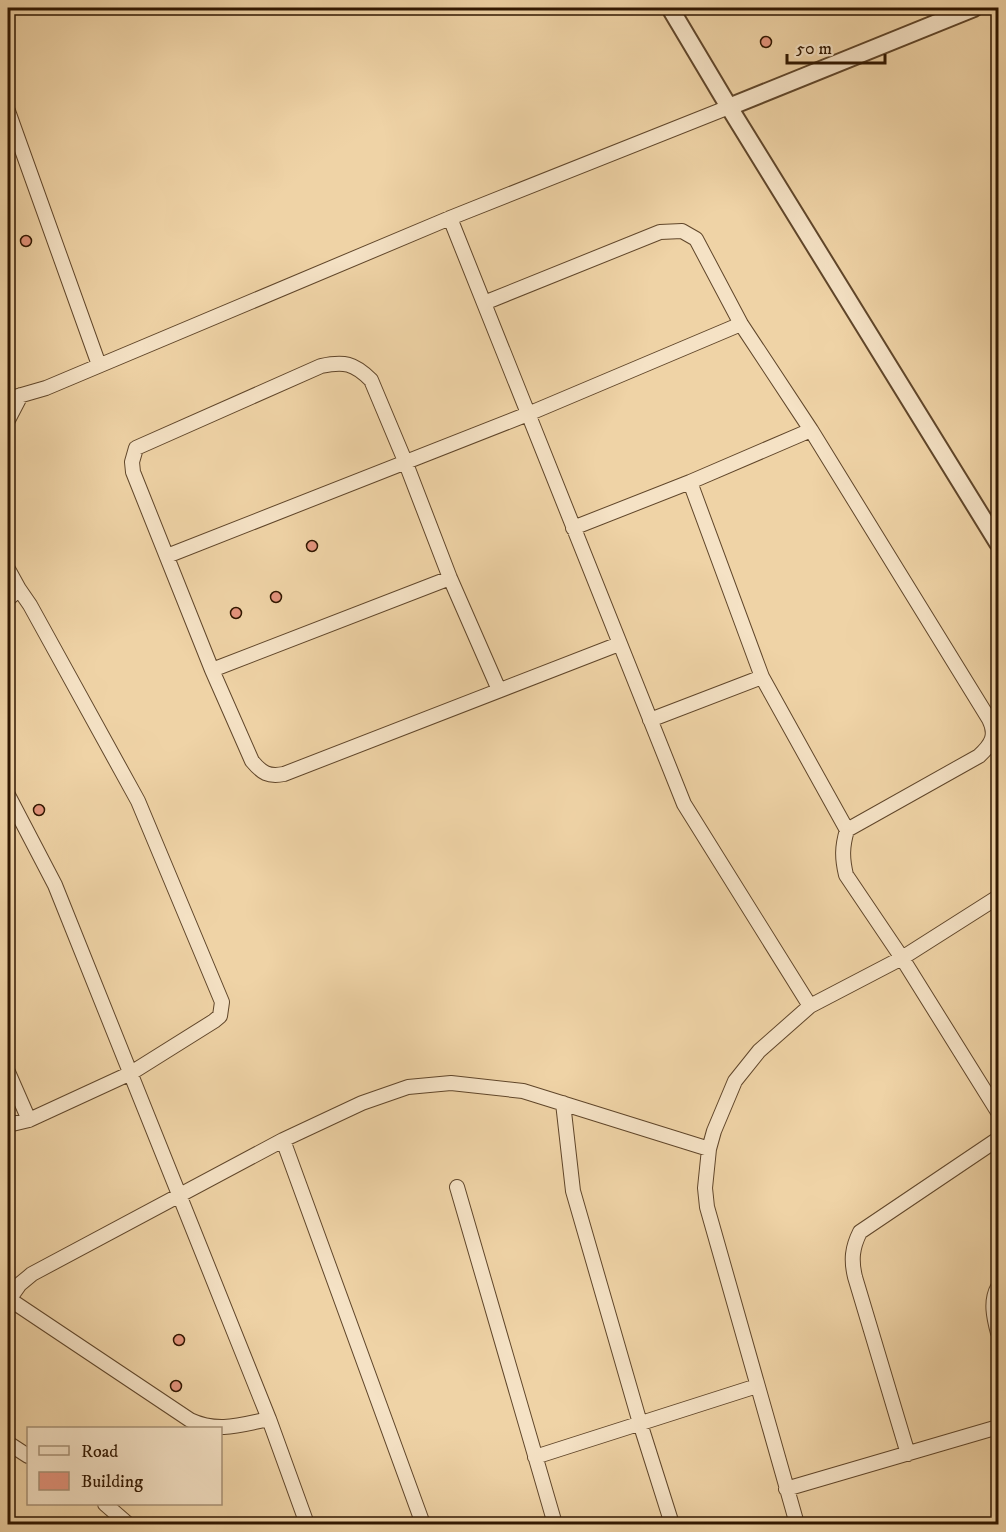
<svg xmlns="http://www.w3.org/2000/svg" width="1006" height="1532" font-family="'IM FELL DW Pica',serif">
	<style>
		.shadow { fill: #0003 }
		.building { fill: #e4947d; stroke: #311700; stroke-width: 1.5 }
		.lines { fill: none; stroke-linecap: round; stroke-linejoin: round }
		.minor-casing { stroke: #60462a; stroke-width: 16 }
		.tertiary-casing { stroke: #60462a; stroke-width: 20 }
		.minor { stroke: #f5e2c5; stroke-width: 14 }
		.tertiary { stroke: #f5e2c5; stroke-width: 16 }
	</style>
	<rect width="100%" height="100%" fill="#efd3a6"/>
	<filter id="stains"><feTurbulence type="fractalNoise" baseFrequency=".00333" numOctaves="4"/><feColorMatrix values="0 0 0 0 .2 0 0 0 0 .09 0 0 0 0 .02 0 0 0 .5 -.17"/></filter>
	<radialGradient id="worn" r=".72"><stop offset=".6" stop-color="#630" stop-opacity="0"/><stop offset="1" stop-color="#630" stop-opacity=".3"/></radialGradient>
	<path class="shadow" d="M762.5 43a4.5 4.5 0 1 1 9 0a4.5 4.5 0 1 1-9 0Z
		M22.5 242a4.5 4.5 0 1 1 9 0a4.5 4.5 0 1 1-9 0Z
		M307.5 547a4.5 4.5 0 1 1 9 0a4.5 4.5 0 1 1-9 0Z
		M272.5 597a4.5 4.5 0 1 1 9 0a4.5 4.5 0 1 1-9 0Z
		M232.5 614a4.5 4.5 0 1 1 9 0a4.5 4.5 0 1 1-9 0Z
		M35 812a4 4 0 1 1 8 0a4 4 0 1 1-8 0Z
		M179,1336L185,1340L184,1345L175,1341Z
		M171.5 1387a4.5 4.5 0 1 1 9 0a4.5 4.5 0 1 1-9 0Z"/>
	<path class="building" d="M760.5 42a5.5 5.5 0 1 1 11 0a5.5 5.5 0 1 1-11 0Z
		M20.5 241a5.5 5.5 0 1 1 11 0a5.5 5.5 0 1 1-11 0Z
		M306.5 546a5.5 5.5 0 1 1 11 0a5.5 5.5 0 1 1-11 0Z
		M270.5 597a5.5 5.5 0 1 1 11 0a5.5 5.5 0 1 1-11 0Z
		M230.5 613a5.5 5.5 0 1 1 11 0a5.5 5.5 0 1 1-11 0Z
		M33.5 810a5.5 5.5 0 1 1 11 0a5.5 5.5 0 1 1-11 0Z
		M173.5 1340a5.5 5.5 0 1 1 11 0a5.5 5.5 0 1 1-11 0Z
		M170.5 1386a5.5 5.5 0 1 1 11 0a5.5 5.5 0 1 1-11 0Z"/>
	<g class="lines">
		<g class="minor-casing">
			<path id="minor" d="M8,111L99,365
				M450,218L684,804L810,1006
				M484,303L660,232L682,231L696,239L741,324L811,430L989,719C997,735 992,744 979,756L847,830L762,677L690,482
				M8,399L46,388L450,218L729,107
				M8,420L21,395
				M573,528L690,482L811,430
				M167,556L528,414L741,324
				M8,569L19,589
				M8,599L19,589L30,605L138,801L222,1002L220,1016L214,1021L131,1073L29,1120L8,1125
				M212,670L450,578
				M499,690L450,578L405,461L371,380C354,363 344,361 321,366L136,448L132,462L133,472L212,670L252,761C262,773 268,777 284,774L619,644
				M650,720L762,677
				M8,795L55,885L269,1419L307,1524
				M847,830C842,847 842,858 846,875L902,958L998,1112
				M8,1072L29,1120
				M563,1103L573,1191L640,1423L672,1524
				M283,1140L423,1524
				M457,1187L555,1524
				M998,1287C990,1301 994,1318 998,1333
				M9,1299L190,1420C218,1433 240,1425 269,1419
				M8,1301L20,1284L32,1274L283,1140L362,1103L408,1087L451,1083L523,1091L709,1149
				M8,1443L28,1456
				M908,1454L855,1277C851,1260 852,1248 860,1232L998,1139
				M535,1457L757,1386
				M786,1489L998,1427
				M105,1504L128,1524
				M797,1524L707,1207L705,1188L709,1149L714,1131L735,1081L759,1051L810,1006L902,958L998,897"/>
		</g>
		<g class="tertiary-casing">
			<path id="tertiary" d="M670,8L729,107L998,543
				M729,107L974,8"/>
		</g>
		<use href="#minor" class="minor"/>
		<use href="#tertiary" class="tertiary"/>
	</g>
	<rect width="1006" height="1532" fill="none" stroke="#efd3a6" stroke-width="30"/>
	<rect x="9" y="9" width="988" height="1514" fill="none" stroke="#311700" stroke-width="3"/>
	<rect x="15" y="15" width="976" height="1502" fill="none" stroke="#311700" stroke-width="1.5"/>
	<rect x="27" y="1427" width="195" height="78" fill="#f5e2c5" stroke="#a79176" stroke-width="1.5"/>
	<rect x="39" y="1446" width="30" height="9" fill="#f5e2c5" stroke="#a79176" stroke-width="1.5"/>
	<text x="81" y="1457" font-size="18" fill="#311700">Road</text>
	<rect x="39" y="1472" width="30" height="18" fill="#e4947d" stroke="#a79176" stroke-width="1.5"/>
	<text x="81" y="1487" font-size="18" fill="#311700">Building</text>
	<path d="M787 54v9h98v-9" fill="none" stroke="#311700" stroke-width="3"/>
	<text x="796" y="54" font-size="18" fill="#311700" stroke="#f5e2c5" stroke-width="4.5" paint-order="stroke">50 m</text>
	<rect width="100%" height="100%" filter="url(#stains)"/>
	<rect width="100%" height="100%" fill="url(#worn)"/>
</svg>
